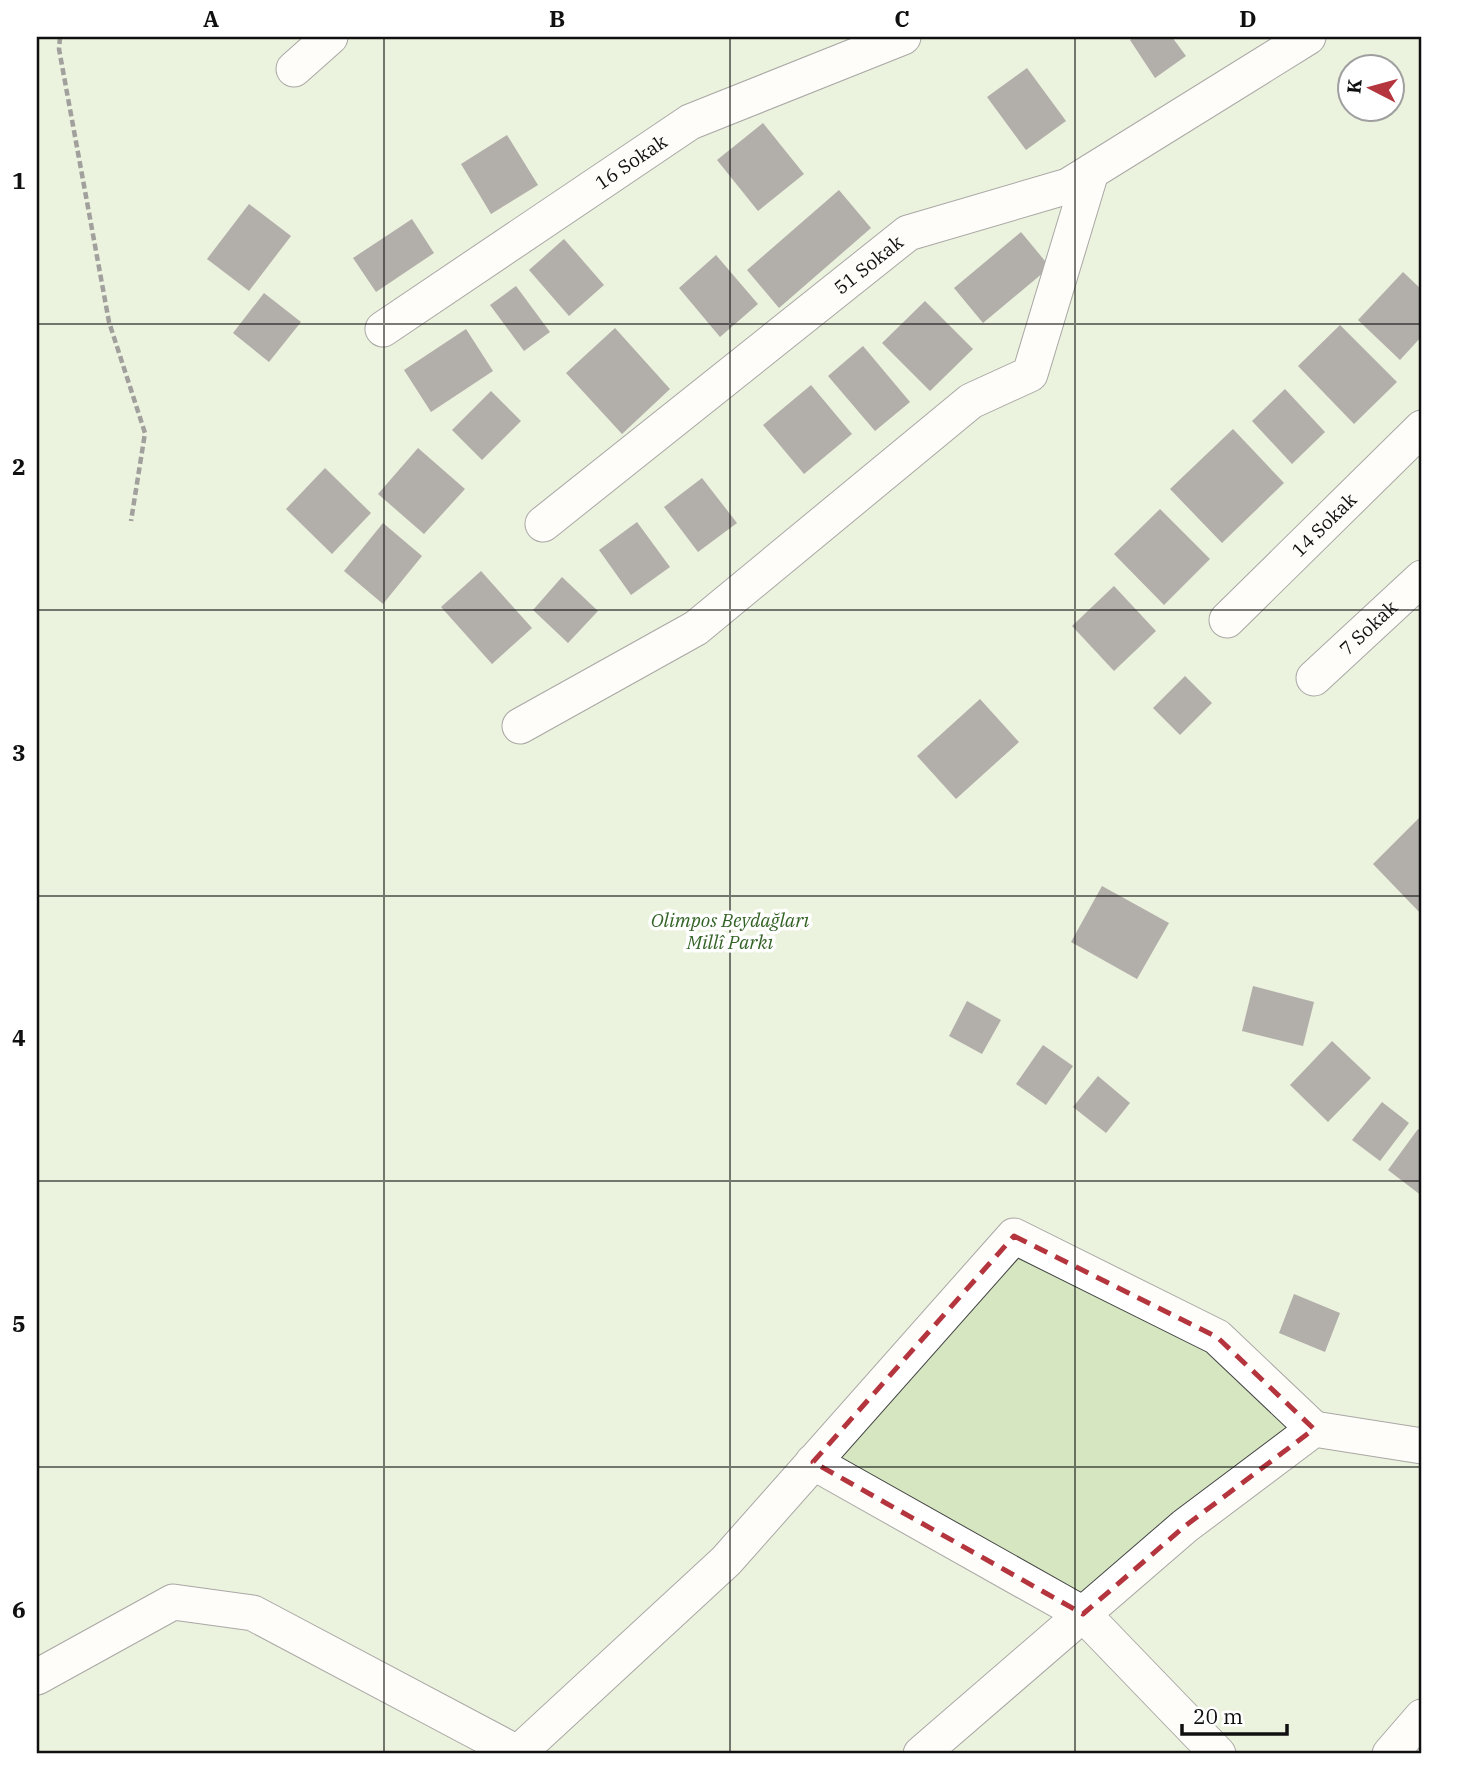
<svg xmlns="http://www.w3.org/2000/svg" width="1459" height="1791" font-family="'IBM Plex Serif',serif">
	<style>
		.green { fill: #d5e6c1; fill-rule: evenodd }
		.building { fill: #58524e }
		.lines { fill: none; stroke-linecap: round; stroke-linejoin: round }
		.minor-casing { stroke: #434343; stroke-width: 37 }
		.path { stroke: #323232; stroke-width: 4.5; stroke-dasharray: 7 3.5; stroke-linecap: butt }
		.minor { stroke: #fff; stroke-width: 35 }
		.marked { fill: none; stroke: #b4353d; stroke-width: 5; stroke-dasharray: 14 9; stroke-linejoin: round }
		.grid { fill: none; stroke: #101010; stroke-width: 2; stroke-opacity: 0.55 }
		.labels { text-anchor: middle; stroke-width: 7; stroke-linejoin: round; paint-order: stroke }
		.street-label { font-size: 19px; fill: #101010; stroke: #fff }
		.park-label { font-size: 19px; font-style: italic; fill: #346326; stroke: #fff }
		.neatline { fill: none; stroke: #101010; stroke-width: 2.5 }
		.grid-label { font-size: 23px; text-anchor: middle; font-weight: bold; fill: #101010 }
	</style>
	<rect width="100%" height="100%" fill="#fefcf5"/>
	<path class="green" d="M37,37H1422V1754H37ZM1350,66H1392V108H1350Z"/>
	<path class="building" d="M1134,37H1172L1186,56L1155,78L1130,40Z
		M1027,68L1066,121L1026,150L987,97Z
		M763,123L804,174L758,211L717,160Z
		M507,135L538,185L491,214L461,164Z
		M839,190L871,228L779,308L747,270Z
		M249,204L291,236L249,291L207,259Z
		M412,219L434,253L376,292L353,258Z
		M1021,232L1050,267L983,323L954,288Z
		M564,239L604,285L569,316L529,270Z
		M716,255L758,304L720,337L679,288Z
		M1403,272L1422,290V336L1400,360L1358,320Z
		M516,286L550,332L524,351L490,305Z
		M264,293L301,322L269,362L233,333Z
		M925,301L973,349L930,391L882,343Z
		M1340,325L1397,382L1354,424L1298,366Z
		M615,328L670,389L622,434L566,373Z
		M466,329L493,371L431,412L404,370Z
		M863,346L910,402L875,431L828,376Z
		M811,385L852,434L804,474L763,425Z
		M1285,389L1325,432L1292,464L1252,421Z
		M491,391L521,421L482,460L452,430Z
		M1233,429L1284,483L1222,543L1170,489Z
		M418,448L465,489L424,534L378,494Z
		M325,468L371,513L332,554L286,509Z
		M702,478L737,523L698,552L664,507Z
		M1160,509L1210,559L1164,605L1114,554Z
		M637,522L670,567L631,595L599,550Z
		M383,523L422,556L383,604L344,571Z
		M481,571L532,628L492,664L441,607Z
		M562,577L598,611L568,643L533,610Z
		M1114,586L1156,631L1114,671L1072,626Z
		M1185,676L1212,703L1180,735L1153,708Z
		M980,699L1019,742L956,799L917,756Z
		M1422,815V915L1373,864Z
		M1102,886L1169,923L1137,979L1071,942Z
		M1253,986L1314,1002L1303,1046L1242,1031Z
		M967,1001L1001,1020L982,1054L949,1036Z
		M1332,1041L1371,1078L1328,1122L1290,1085Z
		M1043,1045L1073,1066L1046,1105L1016,1084Z
		M1098,1076L1130,1103L1106,1133L1073,1107Z
		M1382,1102L1409,1123L1380,1161L1352,1140Z
		M1418,1129L1422,1132V1196L1388,1170Z
		M1294,1294L1340,1313L1325,1352L1279,1333Z"/>
	<g class="lines">
		<g class="minor-casing">
			<g id="minor">
				<path d="M294,69L330,37"/>
				<path id="s1" d="M383,329L690,122L903,37"/>
				<path id="s2" d="M543,524L908,233L1068,186L1308,37"/>
				<path id="s3" d="M1227,620L1422,428"/>
				<path id="s4" d="M1314,678L1422,578"/>
				<path d="M520,726L696,628L971,401L1030,374L1091,172"/>
				<path d="M813,1462L1083,1614L1218,1754"/>
				<path d="M37,1677L173,1602L253,1613L517,1753"/>
				<path d="M517,1754L726,1561L1014,1236L1217,1337L1314,1429"/>
				<path d="M921,1754L1185,1526L1314,1429L1422,1446"/>
				<path d="M1390,1754L1422,1717"/>
			</g>
		</g>
		<path class="path" d="M60,37L59,49L109,322L145,433L131,521"/>
		<use href="#minor" class="minor"/>
	</g>
	<path d="M0 0H1459V1791H0ZM1014,1236L1217,1337L1314,1429L1185,1526L1083,1614L813,1462Z" fill="#fefcf5" fill-opacity=".55" fill-rule="evenodd"/>
	<path class="marked" d="M1014,1236L1217,1337L1314,1429L1185,1526L1083,1614L813,1462Z"/>
	<path class="grid" d="M384,37V1754M730,37V1754M1075,37V1754M37,324H1422M37,610H1422M37,896H1422M37,1181H1422M37,1467H1422"/>
	<g class="labels">
		<g class="street-label">
			<text dy="7" stroke="none"><textPath href="#s1" startOffset="299">16 Sokak</textPath></text>
			<text dy="7" stroke="none"><textPath href="#s2" startOffset="416">51 Sokak</textPath></text>
			<text dy="7" stroke="none"><textPath href="#s3" startOffset="136">14 Sokak</textPath></text>
			<text dy="7" stroke="none"><textPath href="#s4" startOffset="74">7 Sokak</textPath></text>
		</g>
		<g class="park-label">
			<text x="730" y="927">Olimpos Beydağları<tspan x="730" dy="22">Millî Parkı</tspan></text>
		</g>
	</g>
	<rect width="1459" height="1791" fill="none" stroke="#ffffff" stroke-width="77"/>
	<g transform="translate(1371 88) rotate(276)"><circle r="33" fill="#ffffff" stroke="#9f9f9f" stroke-width="2"/>
	<path d="M0-5L12 26L0 18L-12 26Z" fill="#b4353d"/>
	<text y="-10" font-size="19" font-weight="bold" text-anchor="middle" fill="#101010">K</text>
	</g>
	<path d="M1182 1724v10h105v-10" fill="none" stroke="#101010" stroke-width="3.5"/>
	<text x="1193" y="1724" font-size="21" fill="#101010" stroke="#ffffff" stroke-width="5" paint-order="stroke">20 m</text>
	<rect x="38" y="38" width="1382" height="1714" class="neatline"/>
	<g class="grid-label">
		<text x="211" y="27">A</text>
		<text x="557" y="27">B</text>
		<text x="902" y="27">C</text>
		<text x="1248" y="27">D</text>
		<text x="19" y="189">1</text>
		<text x="19" y="475">2</text>
		<text x="19" y="761">3</text>
		<text x="19" y="1046">4</text>
		<text x="19" y="1332">5</text>
		<text x="19" y="1618">6</text>
	</g>
</svg>
